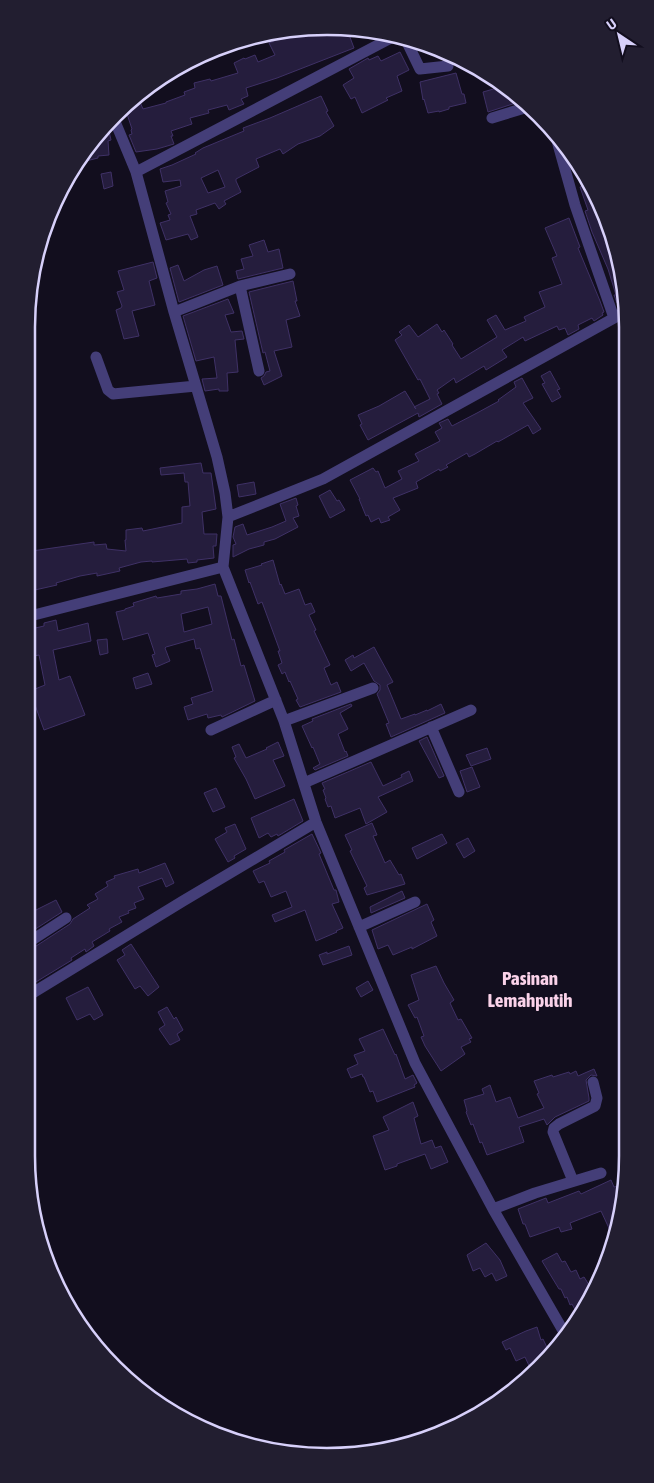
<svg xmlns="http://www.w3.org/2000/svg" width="654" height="1483" font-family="'Asap Condensed',sans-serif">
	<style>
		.building { fill: #251d3d; stroke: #3f3166; fill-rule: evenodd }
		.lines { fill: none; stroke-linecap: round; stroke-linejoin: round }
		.minor { stroke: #443e78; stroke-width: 11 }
		.labels { text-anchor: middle; stroke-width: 4; stroke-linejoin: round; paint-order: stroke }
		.quarter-label { font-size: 19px; font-weight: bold; fill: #fad2e9; stroke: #120e1e }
		.rim { fill: none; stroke: #d7d0fa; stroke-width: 2.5 }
	</style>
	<rect width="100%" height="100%" fill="#120e1e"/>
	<path class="building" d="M310,27L348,32L354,48L277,78L246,88L248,96L241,99L244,104L229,110L227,105L208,110L209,113L190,118L192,124L171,131L173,136H171L174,144L157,149L136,152L129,135L132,134L131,130L132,129L127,114H129L128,108L133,104L140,102L143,109L166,103V102L185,95L184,92L195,88L194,83L210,79L211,81L238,73L234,63L244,58L245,59L255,55L258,62L275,55L269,43Z
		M400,52L409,70L397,76L402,91L386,98L388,100L362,113L355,97L351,99L343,85L354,78L349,69L368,58L369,60L378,56L381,61Z
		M456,73L462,94H464L466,103L449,107V109L439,112V111L428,113L424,99L423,100L420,82Z
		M504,86L522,101L488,112L483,92Z
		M321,96L328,111L326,112L334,126L320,136L298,144L283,154L280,149L256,159L259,167L236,179V181L241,192L224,201L226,204L219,209L215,203L196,210L197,214L190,216L198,237L191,240L188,234L166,240L160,223L170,220L168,215L171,214L166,203L168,202L165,191L181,186L180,180L163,182L160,169L172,165L196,154L195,153L203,148L244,131L243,128L270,118ZM218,170L225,187L208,193L201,178Z
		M109,131L111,140L108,141L109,155L98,156V158L82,162L99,132Z
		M579,168L597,194L625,287V305L620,306L618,303H617L614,295H616L608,269L592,232L585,211L588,210L580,187L583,186L577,169Z
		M111,172L113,186L104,189L101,174Z
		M569,218L580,247L578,248L600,301L604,312L602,313L603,315L594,321L592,318L578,325L579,329L568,335L565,328L559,330L557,326L525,341L523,337L502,350L507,357L486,370L484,366L456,383L454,378L437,390L439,393L437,394L442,404L419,417L418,413L368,440L360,425L362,424L358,415L379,406L405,391L416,409L414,407L430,399L420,379L418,380L395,340L402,335L399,332L409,325L418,337L437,324L442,332L444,330L453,344L452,345L461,359L497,337L487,320L496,315L505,330L526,321L524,317L545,307L539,292L562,284L552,258L557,256L545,228Z
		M264,240L268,252L279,249L283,268L238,279L236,271L244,269L241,259L253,256L249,245Z
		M153,262L157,278L149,281L155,305L132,311L139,336L124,339L116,310L121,308L122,306L117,292L124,290L118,271Z
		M178,265L184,281L204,270L217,266L223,285L179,302L170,268Z
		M293,281L297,301H295L300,316L286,320L292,347L274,351L282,376L264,385L261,378L264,376L266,372L270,371L265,352L263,353L249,292Z
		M228,299L234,313L225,315L231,332L242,331L244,339L235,340L238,372L227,373L228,391H219V389L205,391L202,379L217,378L214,357L196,361L183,316Z
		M550,371L560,389L557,390L561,397L552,402L542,384L545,383L541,376Z
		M522,378L533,398L523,403L541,429L533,434L528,425L498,442L497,441L475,454L469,457L467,453L446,465L448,467L440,471L439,469L416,482L418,488L393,498L400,510L388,517L390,520L381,523L379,518L371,522L368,515L366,516L359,499H360L350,480L373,468L376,472L378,471L385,488L402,479L398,471L419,461L415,454L440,441L435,432L442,428L439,423L448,419L452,426L477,413L499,401L498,400L516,387L514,382Z
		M201,463L203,473H211L216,509L202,512L204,534H217L216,546H213L214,558L197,560V562L188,563L187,559L152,562V561L141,562L119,568L120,571L97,576V573L80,576L56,583L57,585L26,592V554L33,552L32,551L94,542V545L106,544L107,549L126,551L125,540H126V530L142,528L143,531L182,523V507L190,506L188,482H185L184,473L161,475L160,468Z
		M254,482L256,494L239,497L237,485Z
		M330,490L337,501L339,500L345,510L330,518L319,496Z
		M296,498L298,505L296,506L299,516L293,518L298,527L275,539L264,542V545L249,549L233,557V545L236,544L233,537L235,527L243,524L247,535L272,527L286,521L280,504Z
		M273,560L280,585L281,584L285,594L299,589L305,605L311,603L315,612L309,615L316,630L314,631L330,665L324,668L331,685L337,682L341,692L300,707L296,700L298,699L290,681L289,682L285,672L282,674L278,665L282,663L278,651H280L262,602L258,604L250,582L249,583L245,570L262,565L261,564Z
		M215,584L218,596H221L232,640L234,639L241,666L244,665L255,701L222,717L221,715L208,718L207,714L188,720L184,707L193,704L191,698L213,691L200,648L196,649L194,639L166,647L165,648L170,661L156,667L152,655L155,654L148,633L123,640L116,612L125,610V609L134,606L133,603L156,596L157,598L181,594V591L197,589ZM208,607L212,624L184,632L181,614Z
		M56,620L58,631L88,623L91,641L53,650L59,680L70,676L85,715L44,730L30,691L45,685L39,655L34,656L27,630L44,626V623Z
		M107,639L108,653L100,655L97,640Z
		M374,647L393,682L387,685L401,719L415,714V715L427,710V711L441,704L445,713L391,737L386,724L389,723L377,694L380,690V685L374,681L364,663L351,671L345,660L353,655L354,658Z
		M148,673L152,684L136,689L133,678Z
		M351,704L352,706L340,713L348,729L338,734L345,752L346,751L348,756L315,770L313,768L320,764L313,747L312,748L302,726L313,721L312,719Z
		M427,737L444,776L439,778L419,741Z
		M278,742L284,756L273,760L285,786L255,799L246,779L234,758L236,757L232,747L239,744L246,758L267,749L266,748Z
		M487,748L491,759L471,766L466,755Z
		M371,762L383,786L402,777L401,775L409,771L413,781L378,797L387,812L366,824L360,808L335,818L331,806L328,807L325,799L326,798L323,790L325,789L322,783Z
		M472,767L480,787L467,792L460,771Z
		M216,788L225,807L213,812L204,793Z
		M294,799L303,821L278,836L277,834L271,837L268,833L259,838L251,818Z
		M372,823L377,835L373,836L385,863L390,860L399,875L401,874L405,884L367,895L364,888L367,886L350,851L352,850L345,835Z
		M235,824L246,849L234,856L235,858L228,862L215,839L227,832L225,828Z
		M312,834L321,853L319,854L334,890H336L339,902L332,904L343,928L336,931L337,932L316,941L305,910L275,922L272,915L292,907L286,891L271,897L264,881L259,883L253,871L270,863L269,861L285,852L284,850Z
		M442,834L447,843L417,859L412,848Z
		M468,838L475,851L464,858L456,844Z
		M165,863L174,883L166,887L162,878L138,887L144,899L134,903L136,908L128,911L129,913L119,917L122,922L109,929L110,931L92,942L94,946L86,952L85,949L71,958L72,960L26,988V951L30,950L70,924L73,919L90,908L87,905L98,899L95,894L108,886L106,882L115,878L114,876L138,869L139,873Z
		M402,891L405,898L371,913L370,907Z
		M26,900L34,911L56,900L62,912L26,935Z
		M427,904L434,920L431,922L437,936L412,949V947L393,955L388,945L378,949L372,930Z
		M131,944L159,987L148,996L140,986L135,989L117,960L125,955L122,950Z
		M349,946L352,955L323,965L319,955L327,952V954Z
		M436,966L444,983L454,1000L450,1003L458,1020L461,1019L472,1038L469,1039L471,1042L461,1047L465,1054L441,1071L425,1046L421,1037L424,1036L417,1017L415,1018L408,1005L419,1000L411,975Z
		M368,981L373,990L361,997L356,988Z
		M88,987L103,1015L94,1020L90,1014L77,1020L66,998Z
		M167,1007L174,1019L176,1017L183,1030L177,1034L180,1040L170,1045L159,1029L165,1025L158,1012Z
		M383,1029L395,1055L396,1054L405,1079L413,1075L417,1083L414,1085L415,1087L377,1102L373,1091L370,1092L364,1077H363L362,1074L351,1078L347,1069L358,1064L354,1055L365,1051L359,1039Z
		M594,1069L597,1076L591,1075L586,1080L589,1098V1101L555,1117L547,1125L544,1119L519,1127L524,1142L487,1155L482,1142L480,1143L473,1124L471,1125L466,1112L467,1111L464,1100L484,1094L482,1089L490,1085L496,1102L510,1097L518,1118L544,1108L537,1094L539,1093L534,1081L552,1075L553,1077L569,1072L570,1074L576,1071L578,1076Z
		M413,1102L418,1116L414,1118L421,1144L432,1140L435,1148L441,1146L448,1162L431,1169L425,1154L397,1164V1166L385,1170L373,1136L389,1130L383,1117Z
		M611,1180L614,1187L623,1185L614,1239L601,1211L570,1223L572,1229L561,1232L559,1227L530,1237L525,1224H523L518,1209L546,1198L548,1203L579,1191L581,1194Z
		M486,1243L500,1260L507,1276L496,1281L492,1273L485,1277L480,1268L473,1271L467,1255Z
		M557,1253L562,1262L565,1261L571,1272L576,1270L580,1279L584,1277L591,1288L577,1313L572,1304L570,1305L567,1297L565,1298L561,1289H559L542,1261Z
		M537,1327L541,1340L543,1339L551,1356L532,1372L525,1357L516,1361L510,1348L506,1350L502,1342L526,1331Z"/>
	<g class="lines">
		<path class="minor" d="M406,40L420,69L448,66
			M492,118L528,107
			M114,119L136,172L174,312L217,457L225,493L228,517L223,567
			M554,130L575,205L614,318
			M136,172L391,38
			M240,286L259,371
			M174,312L240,286L290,274
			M96,357L108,390L113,394L196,386
			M228,517L323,479L625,312
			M26,617L223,567L284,721L316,822L415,1063L493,1209L565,1334
			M284,721L373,688
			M431,727L459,792
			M211,730L276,700
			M304,783L471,710
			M359,927L415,902
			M26,944L66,918
			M26,997L183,901L316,822
			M26,1016L28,1006L26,1002
			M573,1181L553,1132L554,1128L559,1124L595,1106L597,1098L593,1082
			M493,1209L535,1193L601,1173"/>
	</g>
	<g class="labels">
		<g class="quarter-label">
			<text x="530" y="985">Pasinan<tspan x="530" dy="22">Lemahputih</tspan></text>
		</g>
	</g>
	<path d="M0 0H654V1483H0ZM327 35H327A292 292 0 0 1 619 327V1156A292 292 0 0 1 327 1448H327A292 292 0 0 1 35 1156V327A292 292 0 0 1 327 35Z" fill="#221e30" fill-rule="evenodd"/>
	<path class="rim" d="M327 35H327A292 292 0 0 1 619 327V1156A292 292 0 0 1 327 1448H327A292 292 0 0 1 35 1156V327A292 292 0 0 1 327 35Z"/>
	<g transform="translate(619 35) rotate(325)" stroke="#120e1e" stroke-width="4" paint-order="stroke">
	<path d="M0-4L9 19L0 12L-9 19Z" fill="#d7d0fa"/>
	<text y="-8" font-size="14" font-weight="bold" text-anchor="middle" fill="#d7d0fa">U</text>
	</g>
</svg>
